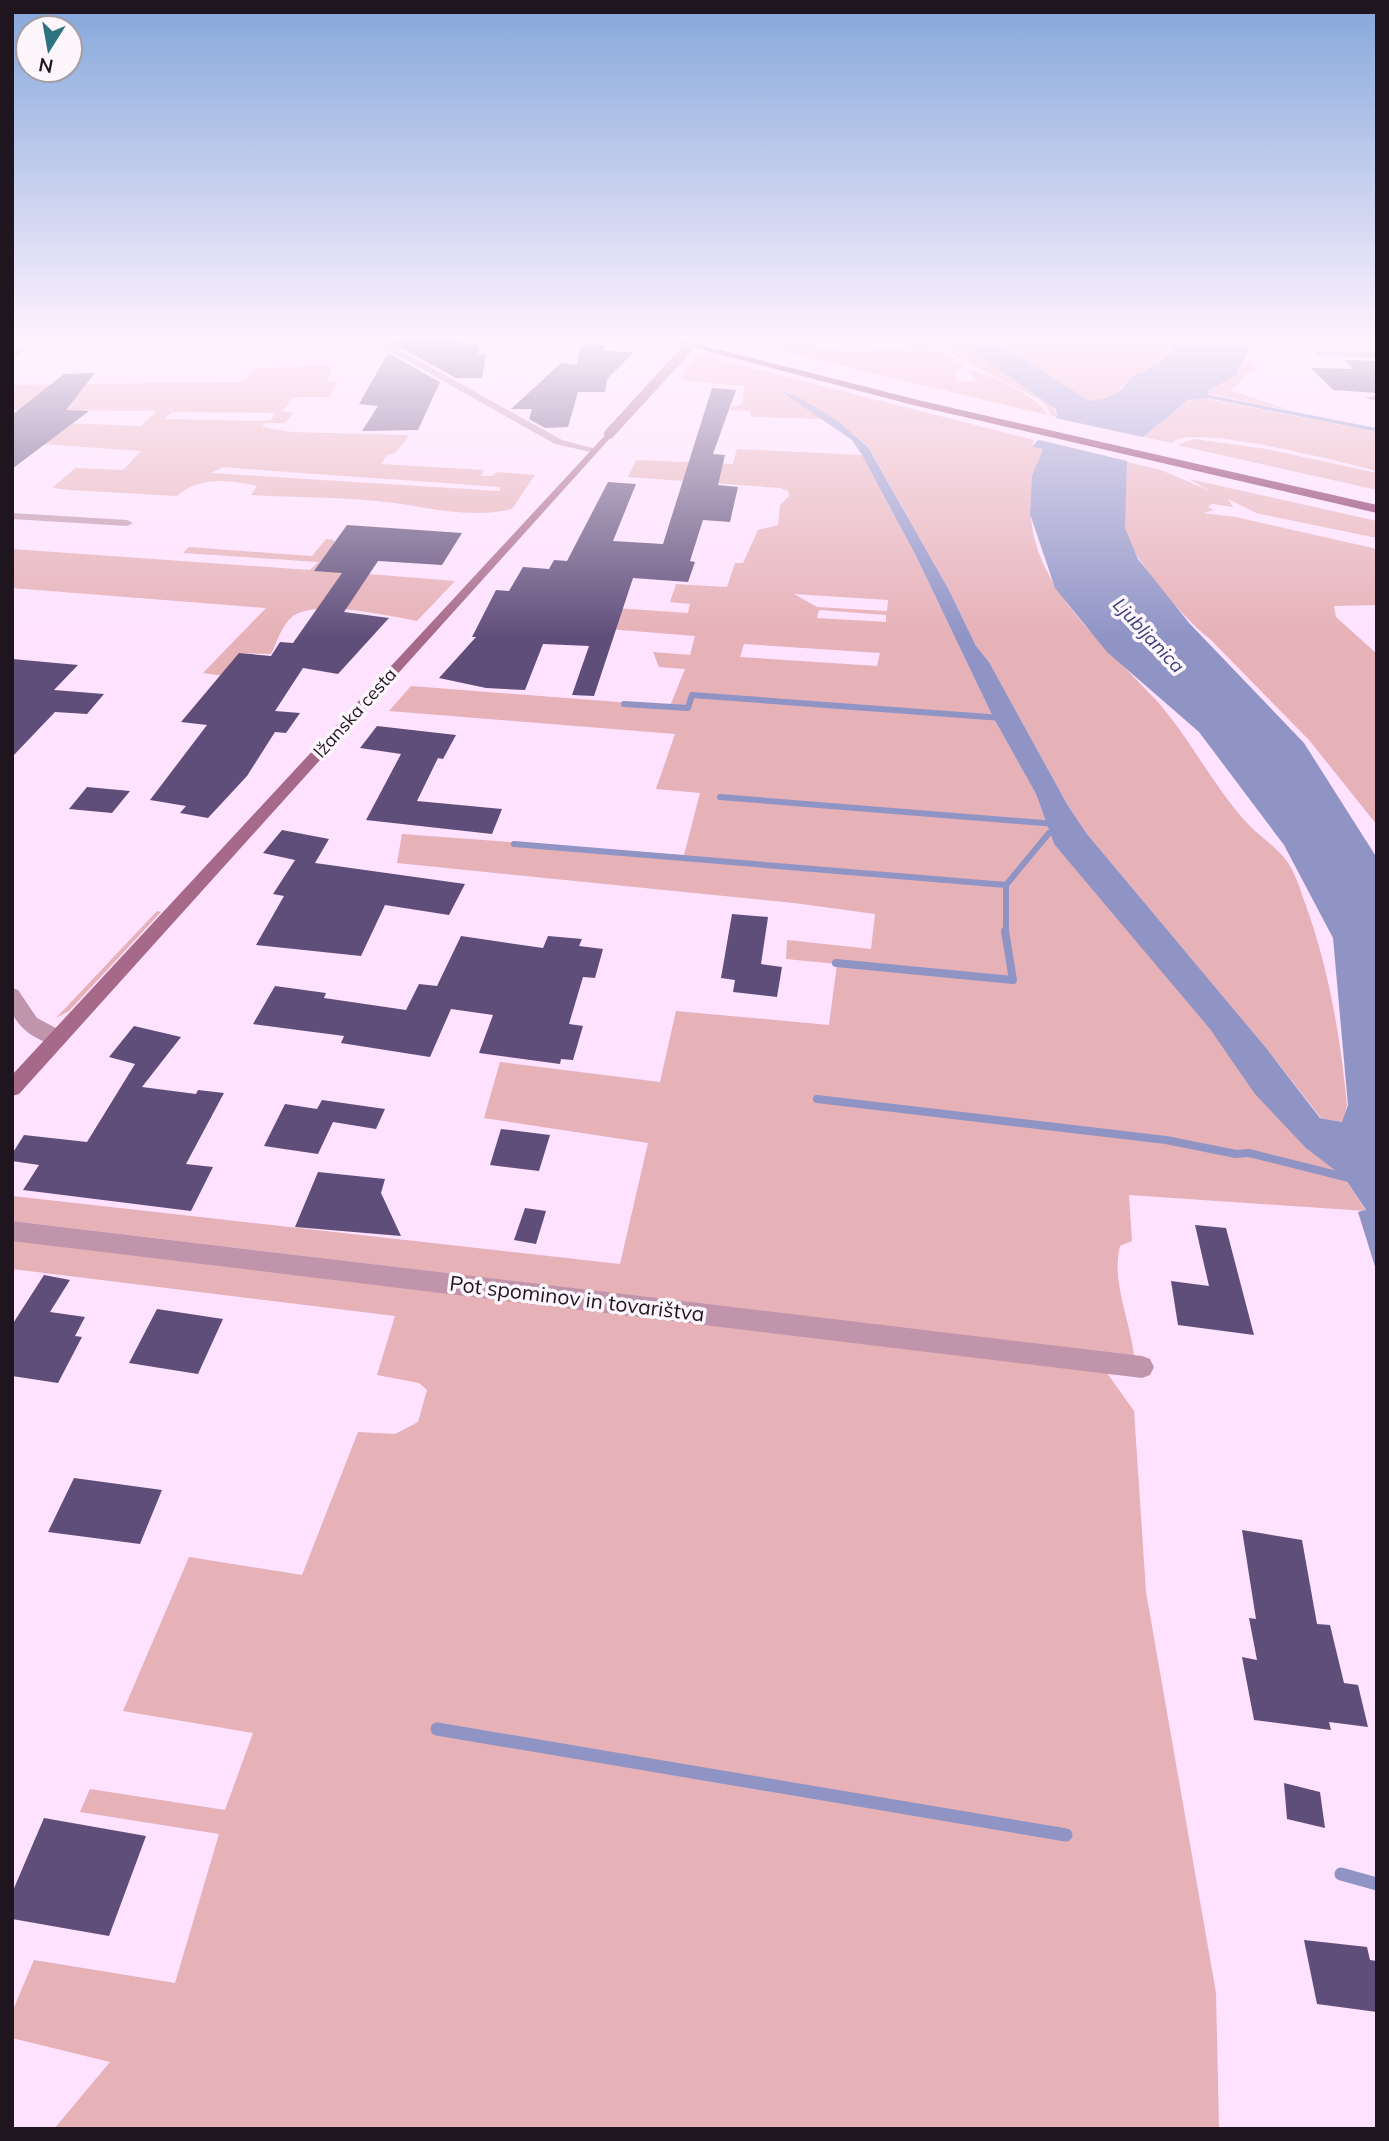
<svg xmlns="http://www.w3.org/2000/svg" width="1389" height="2141" font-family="Mulish,sans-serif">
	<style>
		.green { fill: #e6b1b7; fill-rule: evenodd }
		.water { fill: #8f94c5 }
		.pier { fill: #fee2ff }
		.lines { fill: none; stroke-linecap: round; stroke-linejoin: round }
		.stream-far3 { stroke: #8f94c5; stroke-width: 3.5 }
		.stream-far2 { stroke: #8f94c5; stroke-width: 6 }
		.stream-far1 { stroke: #8f94c5; stroke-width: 8 }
		.stream { stroke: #8f94c5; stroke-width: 13 }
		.building { fill: #604e7a }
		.pedestrian { fill: #c094aa; fill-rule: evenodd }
		.minor { fill: #c094aa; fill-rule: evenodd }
		.secondary { fill: #a76989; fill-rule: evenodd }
		.motorway { fill: #822b5e; fill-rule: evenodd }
		.secondary-bridge { stroke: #a76989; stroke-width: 10 }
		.labels { text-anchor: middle; stroke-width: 7; stroke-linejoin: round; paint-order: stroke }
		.far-street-label { font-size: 18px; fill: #1f151f; stroke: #fdf7fd }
		.far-water-label { font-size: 19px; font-style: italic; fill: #3c3d7b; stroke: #fdf7fd }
		.street-label { font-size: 21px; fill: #1f151f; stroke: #fdf7fd }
	</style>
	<rect width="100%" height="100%" fill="#fee2ff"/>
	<path class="green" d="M46,338H225L36,346Z
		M727,338H777L849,352L926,343L965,365L955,373L956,382L977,381L970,373L973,370C990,375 1041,398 1047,415Z
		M926,338H961L976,354L1053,406L1057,417L1051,416L1046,405L1038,399L971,365Z
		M989,338H1171V351C1159,363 1147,368 1133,377C1116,387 1117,401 1090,401Z
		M1246,338H1377V346L1264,345L1250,347Z
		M697,354L1034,440L1032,447L1043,449C997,560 1089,627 1156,700C1190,738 1213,786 1247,823C1259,836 1275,846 1286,860C1295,872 1300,889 1305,903C1329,969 1340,1035 1347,1105L1343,1122L1321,1118L1267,1049L1087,834L1067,804L989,662L976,646L949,590L868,446L837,420L785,391L824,419L751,417L750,411L730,410L732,406L742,405L744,386L680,380Z
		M1245,362L1253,363L1258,369L1244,374L1243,380L1230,390L1290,410L1210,394L1209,392L1236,375Z
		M333,366L327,381H338L329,397H294L282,411L294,413L285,423H266L262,427L290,432L406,435L409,436L395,453L387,455L381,464L484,470L481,476H493L497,472L535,475L512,509C467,520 421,505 377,501C335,497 293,497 251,495L257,486C229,480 200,476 177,496L69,490L52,488L75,468L123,470L141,451L13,442L39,422L141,426L157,411L12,410V385L243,382L254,368ZM172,412L274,413L275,414L271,420L262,421L164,419ZM223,467C316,475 407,480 499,487L500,491L211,473Z
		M1207,399L1377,432V471C1345,463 1190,422 1172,443L1143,437L1188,400Z
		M1194,439L1267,449L1377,473V490L1177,445Z
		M737,449L862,455L916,556L993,717L1036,794L1054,844L1329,1163L1344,1177L1366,1211L1129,1195L1132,1241L1120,1246C1111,1282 1130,1319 1134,1356L12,1221V1196L620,1264L648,1143L484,1118L500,1062L660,1082L676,1011L829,1025L837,964L786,959L787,940L871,949L875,914L794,903L397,863L402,834L684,855L700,793L656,789L675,734L389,711L411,686L670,706L685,669L659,667L653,652L690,655L695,636L608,629L616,608L688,613L690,604L670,602L676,584L727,587L735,563H743L758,530L778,525L780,505L789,496L788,491L780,488L628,477L636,460L733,464ZM794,594L888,600L887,611L817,607ZM819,610L886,615V622L817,618ZM744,644L880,653L877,666L740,657Z
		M1127,462L1161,470L1210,491L1189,479L1377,521V538L1256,513L1228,499L1233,507L1212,504L1208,507L1214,510L1203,513L1236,517L1377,549V605L1334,606L1336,617L1377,654V825L1309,740L1209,638C1186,621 1127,554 1125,527C1123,506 1127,483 1127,462Z
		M326,539L334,540L335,547L320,570L455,581L417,621C387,616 319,599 293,616C282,624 277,642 271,654L240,653L224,676L203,673L266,608L12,588V549L310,570L318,562L183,553L189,547L312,556Z
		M157,911L161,912L69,1011L56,1018Z
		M12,1240L1107,1373L1134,1411L1146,1592L1216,1993L1219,2129H54L110,2062L12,2038V2012L34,1960L175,1983L219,1834L80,1812L90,1789L225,1810L253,1733L123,1711L189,1557L302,1575L358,1432L395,1434L418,1422L427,1390L419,1383L377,1375L395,1316L12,1269Z"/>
	<path class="water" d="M961,338H989L1090,401L1107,398L1122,389L1130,378L1159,363L1171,351V338H1246L1250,347L1236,375L1209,391L1207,399L1188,400L1143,437L1127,462L1125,528L1138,559L1190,624L1304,743L1377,858V1273L1358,1212L1366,1210L1344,1177L1306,1148L1255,1094L1210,1029L1054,844L1036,794L993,717L916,556L862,455L852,440L782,392L796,396L837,420L868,447L949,590L976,646L989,662L1067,804L1087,834L1267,1049L1320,1118L1342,1122L1348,1105L1333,938L1284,845L1199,732L1107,652L1055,588L1030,514L1032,476L1043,449L1032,447L1057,416L1056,409L976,354Z"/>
	<path class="pier" d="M1051,417L1147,438L1131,462L1031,438Z"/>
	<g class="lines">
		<path class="stream-far3" d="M1201,395L1377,430"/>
		<path class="stream-far2" d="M624,704L688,708L692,695L1002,718
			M720,797L1055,824
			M514,844L1006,885
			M1006,933V885L1049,833L1057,832"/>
		<path class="stream-far1" d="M836,963L1013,980L1005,931
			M817,1099L1166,1140L1236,1154L1249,1153L1353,1179"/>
		<path class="stream" d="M437,1729L1066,1835
			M1341,1874L1377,1884"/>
	</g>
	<path class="building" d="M396,338H461L460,343H480L478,354H486L482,378H456L394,344Z
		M580,345H605L604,351L634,352L607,379L605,392H578L568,427L545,428L529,419L532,409H511L561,363L577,365Z
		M388,353L440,382L418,430L362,431L378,406L359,404Z
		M1345,360L1377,361V393L1333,390L1311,368L1353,369Z
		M95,373L66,410L89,411L12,469V415L64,374Z
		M712,388L736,390L713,454L725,455L718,485L738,487L730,522L703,520L690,561L695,562L688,582L633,578L594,696L572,695L589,646L543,644L525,690L486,688L439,678L476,637H472L496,590L509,591L523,567L549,569L554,560L567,561L608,482L636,484L613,541L663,544Z
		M347,525L462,533L442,565L378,561L344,612L389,618L338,674L303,668L275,711L300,713L286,733L275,732L247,776L208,818L180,813L186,806L150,800L207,725L181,722L239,653L271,656L280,642L293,643L342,573L314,571Z
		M12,659L78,665L54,690L104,694L87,714L55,712L12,757Z
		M377,726L456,735L443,759L438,758L417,801L502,809L492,834L366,820L401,754L360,748Z
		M87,787L130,791L112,813L69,809Z
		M282,830L329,839L315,863L465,884L449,915L385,905L361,956L256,945L284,896L273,894L295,860L304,862L263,853Z
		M732,914L768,917L761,964L782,967L777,997L733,992L735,980L721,978Z
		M461,936L543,948L548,936L582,939L579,946L603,949L595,978L583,977L569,1024L583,1026L573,1060L561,1059L560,1064L479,1053L493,1015L451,1009L430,1057L341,1043L344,1036L253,1024L275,986L326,993L324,998L406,1010L419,984L437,986Z
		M134,1026L181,1037L142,1087L196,1094L198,1090L224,1093L186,1164L213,1167L191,1211L23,1190L39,1165L12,1161V1154L24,1135L87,1142L135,1064L109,1057Z
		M322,1100L385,1109L376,1129L333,1122L318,1154L264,1146L285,1104L317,1109Z
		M501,1129L550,1135L539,1171L490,1165Z
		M318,1172L385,1179L381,1193L401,1236L295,1227Z
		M525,1208L546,1211L536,1244L514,1240Z
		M1195,1225L1226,1228L1254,1335L1178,1325L1171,1281L1209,1286Z
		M44,1275L70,1280L50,1312L85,1317L75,1336L82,1337L58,1383L12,1376V1325Z
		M157,1309L223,1319L198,1374L129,1363Z
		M74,1478L162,1490L140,1544L48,1532Z
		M1242,1530L1302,1540L1317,1624L1330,1625L1344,1683L1358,1685L1368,1727L1329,1722L1331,1730L1254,1720L1242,1657L1257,1660L1249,1618L1256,1619Z
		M1284,1783L1320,1792L1325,1828L1287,1819Z
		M44,1818L146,1836L109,1936L12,1919V1893Z
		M1304,1940L1367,1947L1370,1960L1377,1961V2012L1317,2004Z"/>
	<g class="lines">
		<path class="pedestrian" d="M12,1221L1142,1356L1150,1359L1154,1367L1150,1375L1142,1378L12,1241Z"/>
		<path class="minor" d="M32,338H42L12,360V353Z
			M367,338H378L562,440L600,450L595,453L555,444Z
			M1314,351L1377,352V358L1317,356Z
			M1377,395V401L1364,398Z
			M12,513L127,520L133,523L127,526L12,519Z
			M12,988L18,990L37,1018L65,1033L67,1038L65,1043C47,1049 18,1030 12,1012C10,1005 12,995 12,988Z"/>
		<path class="secondary" d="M609,431L612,436L19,1094L12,1096V1075Z"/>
		<path class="motorway" d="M657,338H673L918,400L1377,505V513L917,406Z"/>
		<path class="secondary-bridge" d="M609,434L697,338"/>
	</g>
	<linearGradient id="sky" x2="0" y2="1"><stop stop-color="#84a7da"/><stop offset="0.53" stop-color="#fff2ff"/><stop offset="1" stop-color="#fff2ff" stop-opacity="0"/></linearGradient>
	<rect width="1389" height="638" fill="url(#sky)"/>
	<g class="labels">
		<g class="far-street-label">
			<text transform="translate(355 713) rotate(-48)" y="6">Ižanska cesta</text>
		</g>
		<g class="far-water-label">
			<text transform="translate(1149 635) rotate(47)" y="7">Ljubljanica</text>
		</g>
		<g class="street-label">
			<text transform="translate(577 1299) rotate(7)" y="7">Pot spominov in tovarištva</text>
		</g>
	</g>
	<rect width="1389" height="2141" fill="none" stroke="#1f151f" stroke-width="28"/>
	<g transform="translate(49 49) rotate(191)"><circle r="33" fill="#fdf7fd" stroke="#a49da4" stroke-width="2"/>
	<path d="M0-5L12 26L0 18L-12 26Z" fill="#2c737f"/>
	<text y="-10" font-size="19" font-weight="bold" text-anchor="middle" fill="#1f151f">N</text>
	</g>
</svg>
